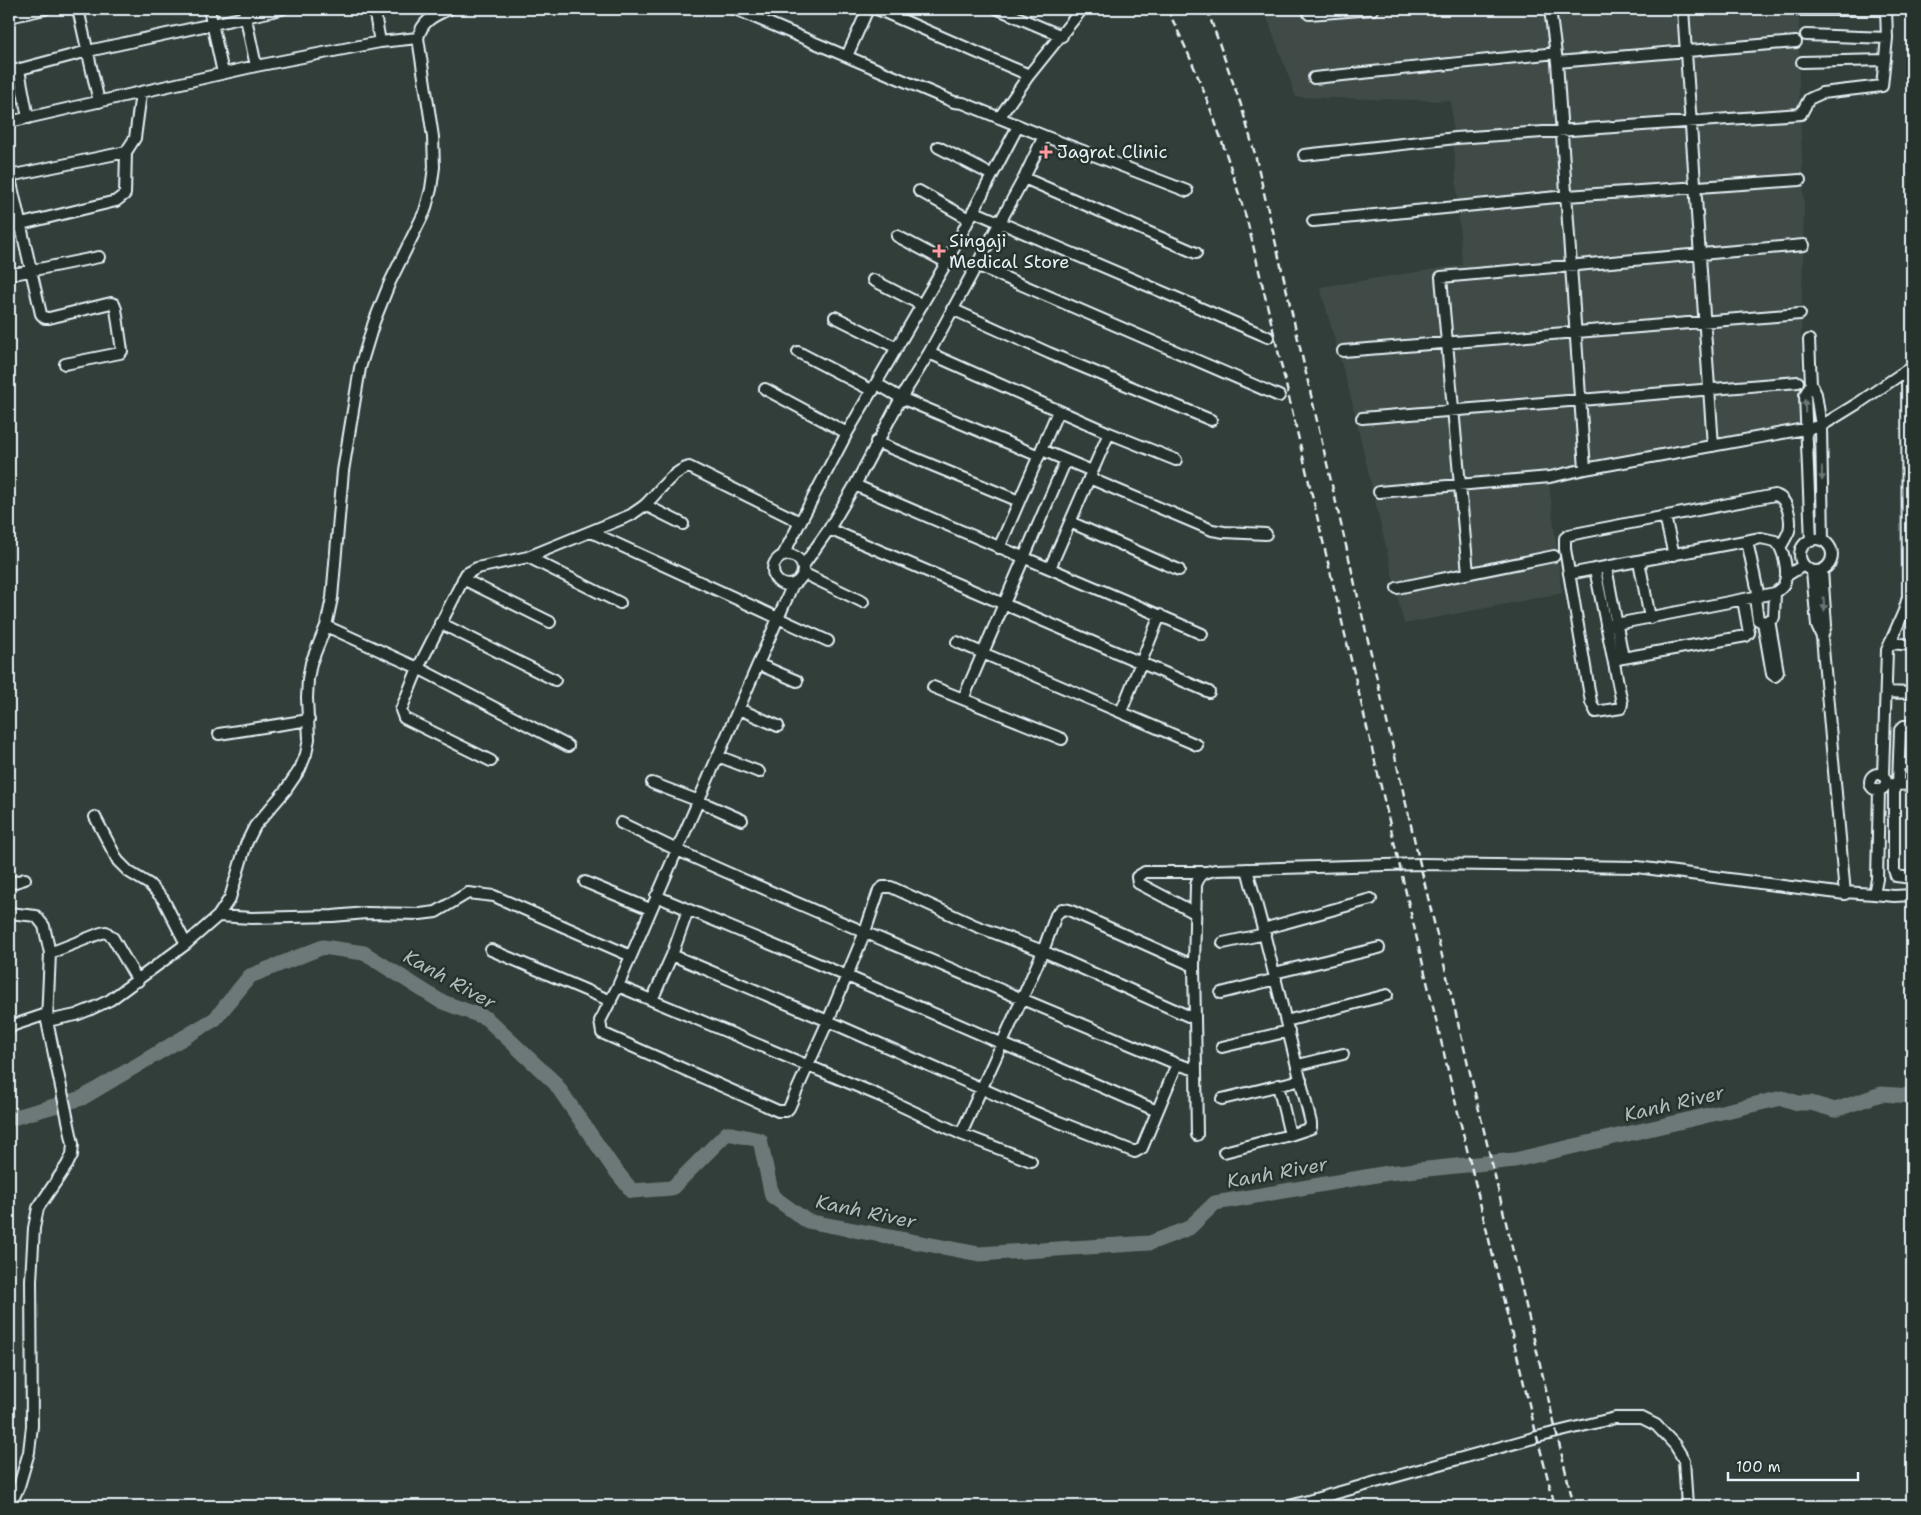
<svg xmlns="http://www.w3.org/2000/svg" width="1921" height="1515" font-family="'Shantell Sans',sans-serif">
	<style>
		.built { fill: #3f4b46 }
		.lines { fill: none; stroke-linecap: round; stroke-linejoin: round }
		.river { stroke: #6d7978; stroke-width: 15 }
		.minor-casing { stroke: #e8f1f8; stroke-width: 14 }
		.minor { stroke: #26332d; stroke-width: 10 }
		.rail { stroke: #e8f1f8; stroke-width: 2.5; stroke-dasharray: 8 4; stroke-linecap: butt }
		.oneway { fill: #6a7674 }
		.poi-dot { fill: #ff9aa2; stroke: #26332d; stroke-width: 2 }
		.labels { text-anchor: middle; stroke-width: 5; stroke-linejoin: round; paint-order: stroke }
		.poi-label { font-size: 18px; fill: #e8f1f8; stroke: #26332d; text-anchor: start }
		.water-label { font-size: 19px; font-style: italic; fill: #b1bbbe; stroke: #26332d }
	</style>
	<rect width="100%" height="100%" fill="#323e39"/>
	<filter id="ink" filterUnits="userSpaceOnUse"><feTurbulence type="fractalNoise" baseFrequency=".02" numOctaves="2"/><feDisplacementMap in="SourceGraphic" scale="10" xChannelSelector="R" yChannelSelector="G"/><feConvolveMatrix kernelMatrix="1 2 1 2 8 2 1 2 1" color-interpolation-filters="sRGB"/></filter>
	<g filter="url(#ink)">
		<path class="built" d="M1264,9H1799V93L1804,205L1801,346L1803,422L1548,475L1562,593L1404,624L1350,394L1320,287L1462,265L1451,101L1296,97Z"/>
		<g class="lines">
			<path class="river" d="M9,1119L82,1098L215,1019L250,976L323,947L364,953L440,1001L486,1018L555,1083L612,1166L632,1191L672,1188L727,1133L760,1140L772,1196L807,1221L979,1254L1150,1243L1189,1228L1215,1203L1388,1173L1515,1160L1782,1098L1798,1103H1811L1835,1110L1881,1094L1912,1096"/>
			<g class="minor-casing">
				<path id="minor" d="M78,9L99,102
					M209,9L223,73
					M244,9L256,66
					M374,9L380,42
					M735,9L954,102L963,103L1044,136L1024,178L929,353L901,398L855,485L829,529L803,566
					M877,9L1029,75
					M998,9L1062,36
					M1550,9L1557,62L1585,469
					M1683,9L1713,446
					M1799,10H1886
					M1309,14L1373,9
					M9,17L45,9
					M1806,35L1887,38
					M847,56L868,9
					M1557,62L1796,42
					M1802,62L1885,60
					M19,70L28,118
					M9,72L88,51L282,9
					M1314,78L1556,53
					M999,118L1029,75L1082,9
					M9,122L256,66L380,42L418,38
					M1044,136L1187,191
					M938,147L992,175
					M1304,155L1456,138L1801,114L1809,99L1822,93L1882,86L1887,38L1886,9
					M9,174L41,314L45,318H49L111,303L114,304L116,309L122,351L120,353L65,364
					M9,176L126,152L135,138L141,93
					M1024,178L1196,253
					M919,191L969,219
					M973,211L1268,337
					M1313,221L1567,196L1800,180
					M9,227L116,201L125,194L126,152
					M897,236L946,262
					M976,265L1279,396
					M9,275L99,257
					M873,280L922,305
					M952,309L1049,353L1211,420
					M835,317L897,348
					M1809,340L1811,384L1816,394L1821,426L1823,541
					M1343,351L1800,314
					M798,352L873,391
					M929,353L1109,433L1176,460
					M877,384L901,398L1039,456
					M1811,384L1805,395L1811,541
					M765,389L847,433
					M1362,418L1798,382
					M876,442L1019,501
					M1042,450L1092,471
					M1089,478L1212,530L1224,532L1266,534
					M855,485C970,536 1087,583 1202,634
					M1379,492L1550,477L1585,469L1821,426L1860,402L1907,370L1908,597L1904,611L1887,650L1883,775
					M645,505L683,524
					M1665,517L1674,555
					M1070,522L1179,570
					M829,529L1209,692
					M591,532L828,641
					M1800 555a16 16 0 1 1 32 0a16 16 0 1 1-32 0Z
					M1747,541L1759,597
					M999,548L1058,411
					M773 570a15 15 0 1 1 30 0a15 15 0 1 1-30 0Z
					M783,555L847,433L945,265L1018,126
					M528,557L620,603
					M1639,561L1650,618
					M1606,567L1623,658L1619,659
					M1050,568L1109,433
					M803,573L863,602
					M1468,573L1441,277L1804,245
					M1569,574L1595,569
					M1786,576L1804,565
					M463,579L550,622
					M793,584L677,850C791,902 907,950 1022,999L1043,951L1056,915L1062,909L1069,910L1194,966L1196,1070L1177,1064L1142,1148L1135,1152L1044,1116L828,1021L865,932L879,890L883,887H891L976,926L1043,951L1195,1019
					M1397,588L1554,556
					M1755,598L1758,620C1762,623 1771,621 1774,617L1775,593
					M1763,622L1772,674L1775,676L1778,672L1769,620
					M440,623L555,680
					M326,626L418,668L568,746
					M1606,626L1775,593C1778,590 1783,588 1784,584C1789,573 1784,548 1775,541L1761,538L1595,569L1622,703L1621,708L1596,712L1591,702L1565,549V538L1569,535L1775,495C1788,498 1792,520 1789,531C1787,536 1784,541 1781,546
					M1822,637L1826,625L1822,570
					M957,642L1197,745
					M1890,643L1912,645
					M1623,658L1746,636L1749,633L1743,600
					M758,664L797,681
					M933,687L1062,739
					M1886,692L1912,693
					M963,699L1066,460
					M739,709L778,726
					M1121,712L1160,615
					M219,734L309,720
					M718,756L759,772
					M491,761L404,718L401,710L418,668L466,574L477,568L528,557L631,515C636,511 642,508 647,503C659,491 672,472 689,467L800,522
					M1899,764H1912
					M1870 782a8 8 0 1 1 16 0a8 8 0 1 1-16 0Z
					M652,783L699,801L742,820
					M1893,784L1912,785
					M1894,784V870L1896,876L1912,878
					M1898,784L1900,730L1904,726H1912
					M95,817L118,861L129,872L149,884L163,899L186,944
					M621,823L677,850L618,986L600,1021L602,1033L778,1111H786L789,1108L828,1021L672,955
					M585,882L650,909
					M9,884L25,879
					M1844,892L1874,894L1877,879L1879,790
					M1874,894L1894,896L1912,895
					M656,896L847,976L1157,1111
					M9,913L36,916L44,926L50,953L47,1021L73,1144L72,1155L67,1165L38,1208L34,1228L31,1280L32,1426L29,1452L19,1486L10,1506
					M1195,913L1138,883L1137,877L1145,872H1205
					M218,916L252,918L333,916L366,913L420,914L436,912L468,893L494,896L631,956
					M1263,929L1371,899
					M1223,943L1265,934
					M491,950L611,1001
					M50,953L101,933L106,932L113,938L138,981
					M1194,966L1196,885C1200,874 1204,872 1216,870L1420,864L1637,867L1845,894L1822,637L1817,626L1812,571
					M1274,973L1379,948
					M618,986L878,1095L961,1134L1031,1161
					M1221,993L1276,979
					M652,1000L672,955L688,910
					M47,1021L76,1015L91,1009L110,1000L186,944L218,916L230,898L246,844L255,826L285,791L300,769L306,754L309,739L307,698L308,679L311,663L326,626L332,598L343,471L360,368L374,322L390,282L425,211L431,189L434,167L433,137L418,38C422,21 433,16 449,9
					M1286,1021L1387,995
					M9,1029L14,1025L47,1014
					M1222,1047L1289,1031
					M1298,1065L1343,1054
					M1196,1070L1197,1135
					M1278,1085L1290,1135
					M1222,1099L1301,1080
					M961,1134L1022,999L1177,1064
					M1224,1152L1290,1135L1311,1128V1123L1263,929L1247,869
					M1290,1506L1537,1437L1615,1418H1642L1656,1425L1675,1445L1684,1460L1687,1506"/>
			</g>
			<use href="#minor" class="minor"/>
			<path class="rail" d="M1167,9C1202,77 1226,150 1248,224L1455,1100L1537,1437L1555,1506
				M1207,9L1241,105L1255,154L1420,864L1574,1506"/>
		</g>
		<defs><path id="oneway-solid" d="M-6-.8H1V-3.2L6.5 0L1 3.2V.8H-6Z" transform="scale(1.25)"/></defs>
		<g class="oneway">
			<use href="#oneway-solid" transform="translate(1805 406) rotate(-92)"/>
			<use href="#oneway-solid" transform="translate(1822 474) rotate(89)"/>
			<use href="#oneway-solid" transform="translate(1824 604) rotate(86)"/>
		</g>
	</g>
	<g class="poi-dot">
		<path d="M1043.5 144.5h5v5h5v5h-5v5h-5v-5h-5v-5h5z"/>
		<path d="M936.5 243.5h5v5h5v5h-5v5h-5v-5h-5v-5h5z"/>
	</g>
	<g class="labels">
		<g class="poi-label">
			<text x="1057" y="158">Jagrat Clinic</text>
			<text x="949" y="247">Singaji<tspan x="949" dy="21">Medical Store</tspan></text>
		</g>
		<g class="water-label">
			<text transform="translate(450 979) rotate(29)" y="7">Kanh River</text>
			<text transform="translate(1674 1103) rotate(-13)" y="7">Kanh River</text>
			<text transform="translate(1277 1172) rotate(-10)" y="7">Kanh River</text>
			<text transform="translate(866 1211) rotate(12)" y="7">Kanh River</text>
		</g>
	</g>
	<rect width="1921" height="1515" fill="none" stroke="#26332d" stroke-width="30"/>
	<rect x="15" y="15" width="1891" height="1485" fill="none" stroke="#e8f1f8" stroke-width="2" filter="url(#ink)"/>
	<path d="M1728 1472v8h130v-8" fill="none" stroke="#e8f1f8" stroke-width="2.5"/>
	<text x="1736" y="1472" font-size="15" fill="#e8f1f8" stroke="#26332d" stroke-width="4" paint-order="stroke">100 m</text>
</svg>
